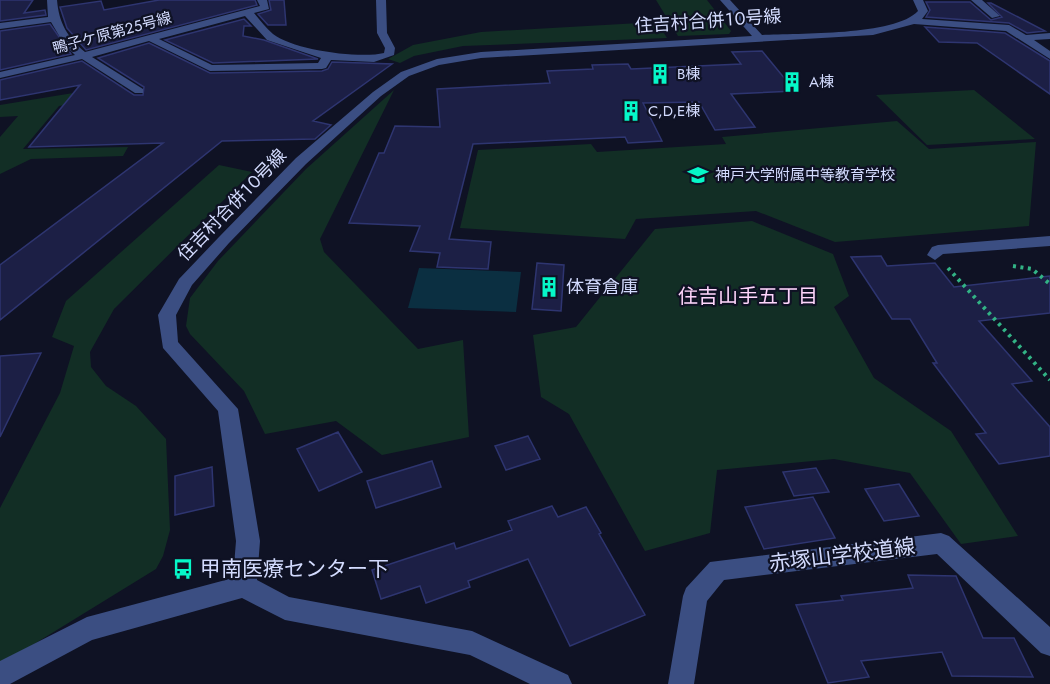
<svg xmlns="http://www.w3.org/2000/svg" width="1050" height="684" font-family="Jost,'Noto Sans JP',sans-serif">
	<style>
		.green { fill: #122e25 }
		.water { fill: #0b2f41 }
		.building { fill: #1c1f45; stroke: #2e3570; stroke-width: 1.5 }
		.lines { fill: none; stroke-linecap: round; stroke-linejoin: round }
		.path { stroke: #32b385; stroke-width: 4; stroke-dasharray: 3 4.5; stroke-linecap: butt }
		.minor { fill: #3b4e82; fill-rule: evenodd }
		.labels { text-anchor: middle; stroke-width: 4.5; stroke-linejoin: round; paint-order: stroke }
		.far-street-label { font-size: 15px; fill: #d3dbfe; stroke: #0f1224 }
		.far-poi-label { font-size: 15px; fill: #d3dbfe; stroke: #0f1224; text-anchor: start }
		.street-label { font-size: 18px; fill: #d3dbfe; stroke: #0f1224 }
		.poi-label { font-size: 18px; fill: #d3dbfe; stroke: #0f1224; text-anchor: start }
		.neighbourhood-label { font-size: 20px; fill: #fed5fb; stroke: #0f1224 }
		.near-street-label { font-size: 21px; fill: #d3dbfe; stroke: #0f1224 }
		.near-poi-label { font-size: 21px; fill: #d3dbfe; stroke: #0f1224; text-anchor: start }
	</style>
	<rect width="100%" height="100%" fill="#0f1224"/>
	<path class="green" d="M656,0H707L731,31L729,34L678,36Z
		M657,22L667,38L463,46L414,56L400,63L388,59L413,45L481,32Z
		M122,85L126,95L59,106L23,149L128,147L123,156L31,159L0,174V137L18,116L0,117V105Z
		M394,90L320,239L324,252L418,349L463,340L469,437L382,455L336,421L265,434L244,391L190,334L186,326L190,298L218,261L306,169Z
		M974,90L1035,139L927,145L876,95Z
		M897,121L929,149L1036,142L1029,226L835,242L756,211L636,219L625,239L460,228L478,150L591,144L597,152L726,144L722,137Z
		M219,165L252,172L114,309L90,352L91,367L106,386L136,406L166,439L170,530L163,556L156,569L0,665V508L60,393L74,346L52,337L66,301Z
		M752,221L833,254L849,296L834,307L874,378L951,431L1018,536L961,544L910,473L834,459L717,470L710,533L645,551L569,414L541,397L533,335L576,327L655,229Z"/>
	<path class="water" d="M419,268L521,272L516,312L408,308Z"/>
	<path class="building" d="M0,0H33L24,13L45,10L46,15L0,21Z
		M159,0H255L257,5L86,50L67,28L60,7L101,1L104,10Z
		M269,0H284L286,25H268L258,14L271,10Z
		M926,2H970L991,20L1002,17L988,3H991L1045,31L1027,33L1009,23L926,17L930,10Z
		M244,19L251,26H244L243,36L264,40L318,59L213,63L165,40Z
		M50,24L71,54L0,70V31Z
		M925,27L1005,33L1050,61V94L977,43L939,42Z
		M149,43L210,73L322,71L328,69L332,62L392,64L313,121L331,125L315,139L222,141L0,320V265L163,143L29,147L80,85L0,100V80L82,61L134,95H143L144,87L98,58Z
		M762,51L795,91L731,94L755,127L715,130L699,102L643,103L662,141L628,143L625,137L473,144L449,239L491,242L488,269L437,267L440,253L410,251L420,226L349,223L379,153H384L395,126L440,127L437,89L550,83L547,71L593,69L592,65L628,64L631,69L741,64L732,52Z
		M881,256L887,266L935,263L954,287L1050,276V313L979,321L1032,381L1012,384L1050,427V456L999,464L976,434L986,433L933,363H937L910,319H892L851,257Z
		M537,263L564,265L561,311L532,309Z
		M41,353L0,437V356Z
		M338,432L362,472L319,491L297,449Z
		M528,436L540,459L506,470L495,446Z
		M432,461L441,487L376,508L367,481Z
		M212,467L214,506L175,515V476Z
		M816,468L829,492L794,496L783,472Z
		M899,484L919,516L884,521L865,489Z
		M813,497L835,538L764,549L745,507Z
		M552,506L558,517L586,507L601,533L599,534L645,615L570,646L528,559L468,581L470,587L426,603L420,586L381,599L372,570L454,543L456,549L512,530L508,521Z
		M908,575L956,576L983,638H1014L1033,677L952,676L942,652L861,661L869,677L828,683L796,605L843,600L841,596L913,588Z"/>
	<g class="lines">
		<path class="path" d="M1013,266L1032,269L1050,284
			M948,268L1050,380"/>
		<path class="minor" d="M47,0H57C59,23 67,37 85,52L260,6L257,0H267L269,9L254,13C260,20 266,28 273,34C293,50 360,59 384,53L385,48L377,33L376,0H386L387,33L395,48L394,55L374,62L331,60L326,68L322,69L210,71L149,41L92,57L143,89V93H135L82,59L0,78V72L75,55L64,44L51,22L0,29V23L48,17ZM245,16L267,40L321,58L318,63L212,65L159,39Z
			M720,0H730L762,35C798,33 895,36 918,11L913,0H923L928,11L922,19L1009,25L1026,35L1050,33V39L1034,40L1050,51V59L1006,31L914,24L873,35L481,58L439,65L409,76L381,96L306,164L229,243L192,285L176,315L178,342L238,409L260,541L257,580L289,597L472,631L568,675L572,684H530L470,655L285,620L242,598L92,640L10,684H0V661L87,617L233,578L236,541L218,411L163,348L158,315L179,279L219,237L296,158L373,92L401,72L437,59L481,52L752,36Z
			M971,0H982L1000,16L992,18Z
			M1050,236V246L943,254L935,260L927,255L932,247L938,245Z
			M941,533L949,536L1050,627V656L1041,653L937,554L724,580L707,601L694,684H668L683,596L686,588L710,562Z"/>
	</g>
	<defs>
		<g id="building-bare" transform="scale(1.62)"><path d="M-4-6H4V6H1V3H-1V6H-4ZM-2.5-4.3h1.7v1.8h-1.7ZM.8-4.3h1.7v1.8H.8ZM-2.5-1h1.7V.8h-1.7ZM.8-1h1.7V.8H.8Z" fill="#06f7c8" stroke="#0f1224" stroke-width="2.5" paint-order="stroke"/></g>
		<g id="school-bare" transform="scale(1.62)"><path d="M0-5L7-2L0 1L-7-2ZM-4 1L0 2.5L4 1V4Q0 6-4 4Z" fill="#06f7c8" stroke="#0f1224" stroke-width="2.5" paint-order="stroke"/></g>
		<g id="bus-bare" transform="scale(1.62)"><path d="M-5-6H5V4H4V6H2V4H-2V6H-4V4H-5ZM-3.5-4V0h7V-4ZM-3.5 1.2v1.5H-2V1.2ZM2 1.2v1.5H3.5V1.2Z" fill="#06f7c8" stroke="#0f1224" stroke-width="2.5" paint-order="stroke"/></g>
	</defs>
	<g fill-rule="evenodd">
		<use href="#building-bare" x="660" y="74"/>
		<use href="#building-bare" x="792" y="82"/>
		<use href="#building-bare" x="631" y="111"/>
		<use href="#school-bare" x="698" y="175"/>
		<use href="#building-bare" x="549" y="287"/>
		<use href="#bus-bare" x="183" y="569"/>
	</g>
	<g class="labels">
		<g class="far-street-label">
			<text transform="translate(112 33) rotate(-15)" y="5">鴨子ケ原第２５号線</text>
		</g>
		<g class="far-poi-label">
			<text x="677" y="79">B棟</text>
			<text x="809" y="87">A棟</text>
			<text x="648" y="116">C,D,E棟</text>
			<text x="715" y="180">神戸大学附属中等教育学校</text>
		</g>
		<g class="street-label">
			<text transform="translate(708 21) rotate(-4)" y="6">住吉村合併１０号線</text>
			<text transform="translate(232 205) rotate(-46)" y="6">住吉村合併１０号線</text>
		</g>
		<g class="poi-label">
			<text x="566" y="293">体育倉庫</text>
		</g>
		<g class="neighbourhood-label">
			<text x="748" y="303">住吉山手五丁目</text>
		</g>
		<g class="near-street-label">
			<text transform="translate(842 555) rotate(-7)" y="7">赤塚山学校道線</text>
		</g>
		<g class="near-poi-label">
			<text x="200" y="576">甲南医療センター下</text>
		</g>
	</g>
</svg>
